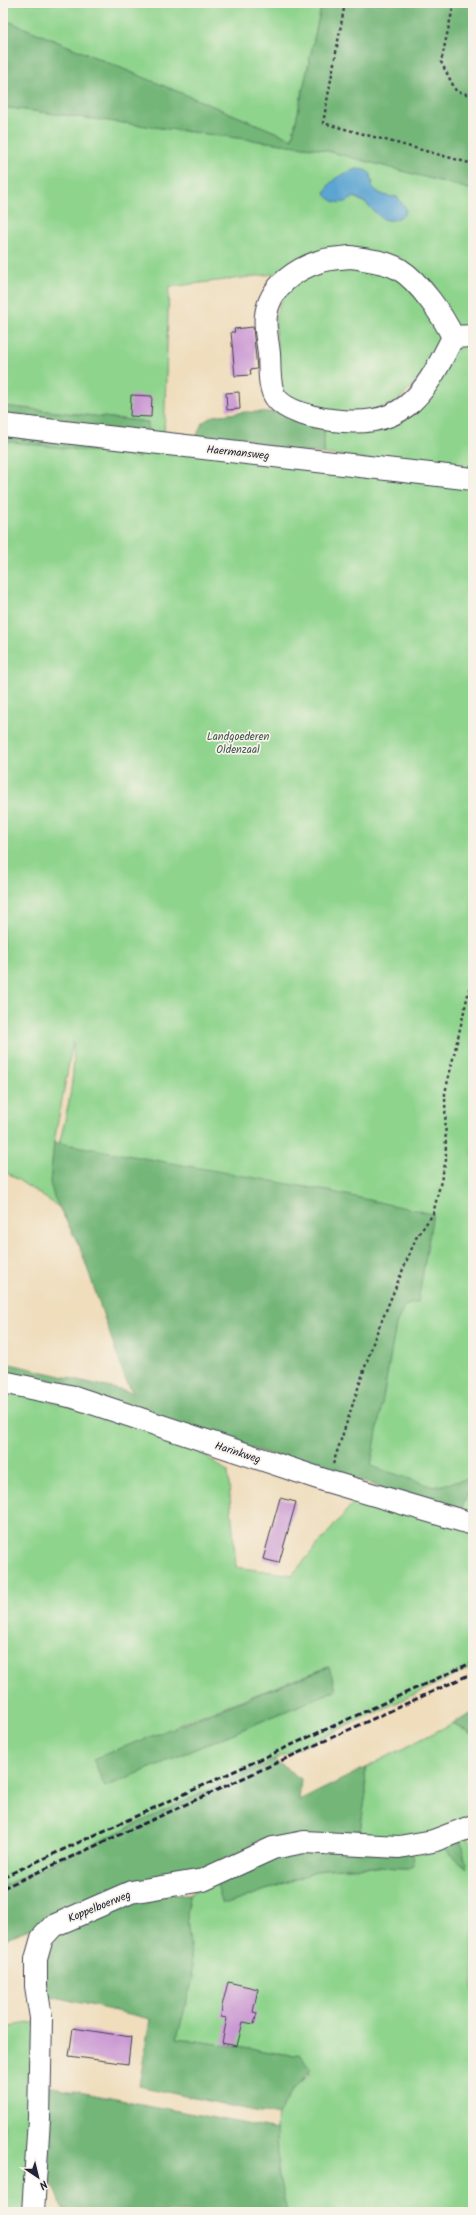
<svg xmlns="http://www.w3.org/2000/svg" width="476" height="2215" font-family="Kalam,sans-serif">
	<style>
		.green { fill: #8fd48d; stroke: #587b64; fill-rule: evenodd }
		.forest { fill: #73b678; stroke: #4a6c5a }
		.water { fill: #5ba4d2; stroke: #3e6386 }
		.building { fill: #ca98d3 }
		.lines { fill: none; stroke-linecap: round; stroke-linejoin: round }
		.minor-casing { stroke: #413e4e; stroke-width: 24 }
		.path { stroke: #413e4e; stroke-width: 2.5; stroke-dasharray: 3 3; stroke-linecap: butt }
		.minor { stroke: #fff; stroke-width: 22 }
		.rail { stroke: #22223b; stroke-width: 3; stroke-dasharray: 6 3; stroke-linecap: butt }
		.labels { text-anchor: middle; stroke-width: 3.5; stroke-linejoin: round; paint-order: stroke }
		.street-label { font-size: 11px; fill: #22223b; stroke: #f7f3e8 }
		.park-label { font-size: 11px; fill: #435754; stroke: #f7f3e8 }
	</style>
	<rect width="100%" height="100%" fill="#f7f3e8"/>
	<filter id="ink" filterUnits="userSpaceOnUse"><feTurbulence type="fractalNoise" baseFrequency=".025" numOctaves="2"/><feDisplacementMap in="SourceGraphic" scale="8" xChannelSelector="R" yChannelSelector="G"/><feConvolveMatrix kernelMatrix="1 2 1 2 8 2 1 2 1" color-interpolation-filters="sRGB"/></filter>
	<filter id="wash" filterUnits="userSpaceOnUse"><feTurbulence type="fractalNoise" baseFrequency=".012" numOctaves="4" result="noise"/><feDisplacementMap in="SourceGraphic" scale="16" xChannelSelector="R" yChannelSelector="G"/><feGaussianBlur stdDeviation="0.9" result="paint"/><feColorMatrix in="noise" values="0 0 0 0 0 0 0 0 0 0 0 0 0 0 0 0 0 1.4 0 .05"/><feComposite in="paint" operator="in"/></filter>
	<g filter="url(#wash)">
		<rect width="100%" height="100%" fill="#efddbc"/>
		<path class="green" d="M3,3H322L292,139L5,20L3,19Z
			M3,107L320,149L473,190V329L458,330L394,259L169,287L164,437L147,434L148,422L3,406ZM357,169L373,181L372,187C380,195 387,197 397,197L402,204H367L354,197L335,179Z
			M346,262L394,271L444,330L413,396L353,419L287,400L279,379L275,316L290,279Z
			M473,342V472L324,454V425L369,427L460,343Z
			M3,430L473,483V1514L381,1490L80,1247L59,1207L3,1170ZM73,1042C77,1086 61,1134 51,1176L54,1142Z
			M3,1388L194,1441L202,1453L228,1472L236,1567L292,1575L360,1495L473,1526V1667L3,1886ZM328,1667L336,1690L105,1787L176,1725Z
			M453,1723L473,1735V1820L428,1837L359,1838L366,1793L365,1768Z
			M466,1836L473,1845V2212H287C278,2176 263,2121 292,2090C297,2084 304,2079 311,2074L300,2054L291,2055L176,2038L193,1978L187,1916L189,1894L216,1880L230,1903L324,1869L369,1867L408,1868L412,1852L441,1846L467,1867L460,1839Z
			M36,2022L26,2212H3V2027Z"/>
		<path class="forest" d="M322,3H473V190L320,149L3,107V19L292,139Z
			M3,406L148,422L147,434L3,417Z
			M245,412H279L324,425V454L195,440L202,423L213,416Z
			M3,430L138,444L139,457L3,441Z
			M54,1142L328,1191L433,1214L418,1302L404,1306L396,1325L371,1466L434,1487L471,1478L473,1480L461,1511L3,1375V1363H6L133,1393L125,1378L80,1247L54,1197L50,1183Z
			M329,1667L336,1690L105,1787L93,1759Z
			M473,1713V1735L453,1723Z
			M274,1760L301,1779L299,1801L365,1768L366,1793L359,1838L213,1868L46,1926L26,1930L3,1940V1886Z
			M460,1839L467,1868L441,1846Z
			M308,1848L412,1852L413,1866L408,1868L369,1867L324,1869L230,1903H222L216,1880L272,1856Z
			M189,1894L187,1916L193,1978L177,2038L291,2055L300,2054L312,2070L291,2091L278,2116L139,2086L150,2019L42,1994L40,1969L50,1938L123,1903L161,1895Z
			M48,2086L277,2130L279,2177L287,2212H65L56,2190L42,2169Z"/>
		<path class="water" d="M357,169L365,170L371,174L372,187C380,195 387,197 397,197L406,209L405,214C379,233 377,204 354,197C345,205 333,205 325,194C328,179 344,173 357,169Z"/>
		<g id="blocks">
			<path class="building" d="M253,327L257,369L250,370L251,375L235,376L231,332H235L234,329Z
				M239,392L240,409L227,410L226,393Z
				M131,395L152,396L151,417L130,416Z
				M280,1498L296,1502L279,1563L263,1559Z
				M228,1982L258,1989L253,2012L257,2013L254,2024L243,2022L237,2046L222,2043L227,2018L221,2017L222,2006Z
				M73,2028L131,2037L128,2064L69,2056Z"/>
		</g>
	</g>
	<g filter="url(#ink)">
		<use href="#blocks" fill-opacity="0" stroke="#413e4e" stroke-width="1"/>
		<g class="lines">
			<g class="minor-casing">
				<path id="minor" d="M351,257C367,260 385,261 399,269C420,282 443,316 453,337C422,400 402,431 325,419C311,417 286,411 276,398C268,387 270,367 269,354C268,342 264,327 266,315C270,286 296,269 321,261C330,258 342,258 351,257Z
					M453,337L473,336
					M3,425L473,479
					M3,1382L74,1397L327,1481L473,1524
					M33,2212L39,2119L41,2018L36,1986V1959L42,1938L53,1926L131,1892L203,1880L273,1848L304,1842L399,1847L433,1841L473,1826"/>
			</g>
			<path class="path" d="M345,3L323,123L473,164
				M454,3L441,62L456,91L473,96
				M333,1464L375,1337L416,1238L433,1214L446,1160L445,1093L473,973"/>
			<use href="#minor" class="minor"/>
			<path class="rail" d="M3,1877L473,1662
				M3,1888L473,1673"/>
		</g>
	</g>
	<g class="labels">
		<g class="street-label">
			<text transform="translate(238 452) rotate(6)" y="4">Haermansweg</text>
			<text transform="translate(238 1452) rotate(18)" y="4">Harinkweg</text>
			<text transform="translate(99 1906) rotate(-22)" y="4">Koppelboerweg</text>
		</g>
		<g class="park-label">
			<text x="238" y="740">Landgoederen<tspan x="238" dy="13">Oldenzaal</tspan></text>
		</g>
	</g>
	<rect width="476" height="2215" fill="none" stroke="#f7f3e8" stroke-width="16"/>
	<g transform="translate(38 2177) rotate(145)" stroke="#f7f3e8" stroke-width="3" paint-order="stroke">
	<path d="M0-3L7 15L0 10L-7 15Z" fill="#22223b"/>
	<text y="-6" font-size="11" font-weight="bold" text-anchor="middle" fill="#22223b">N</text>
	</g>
</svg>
